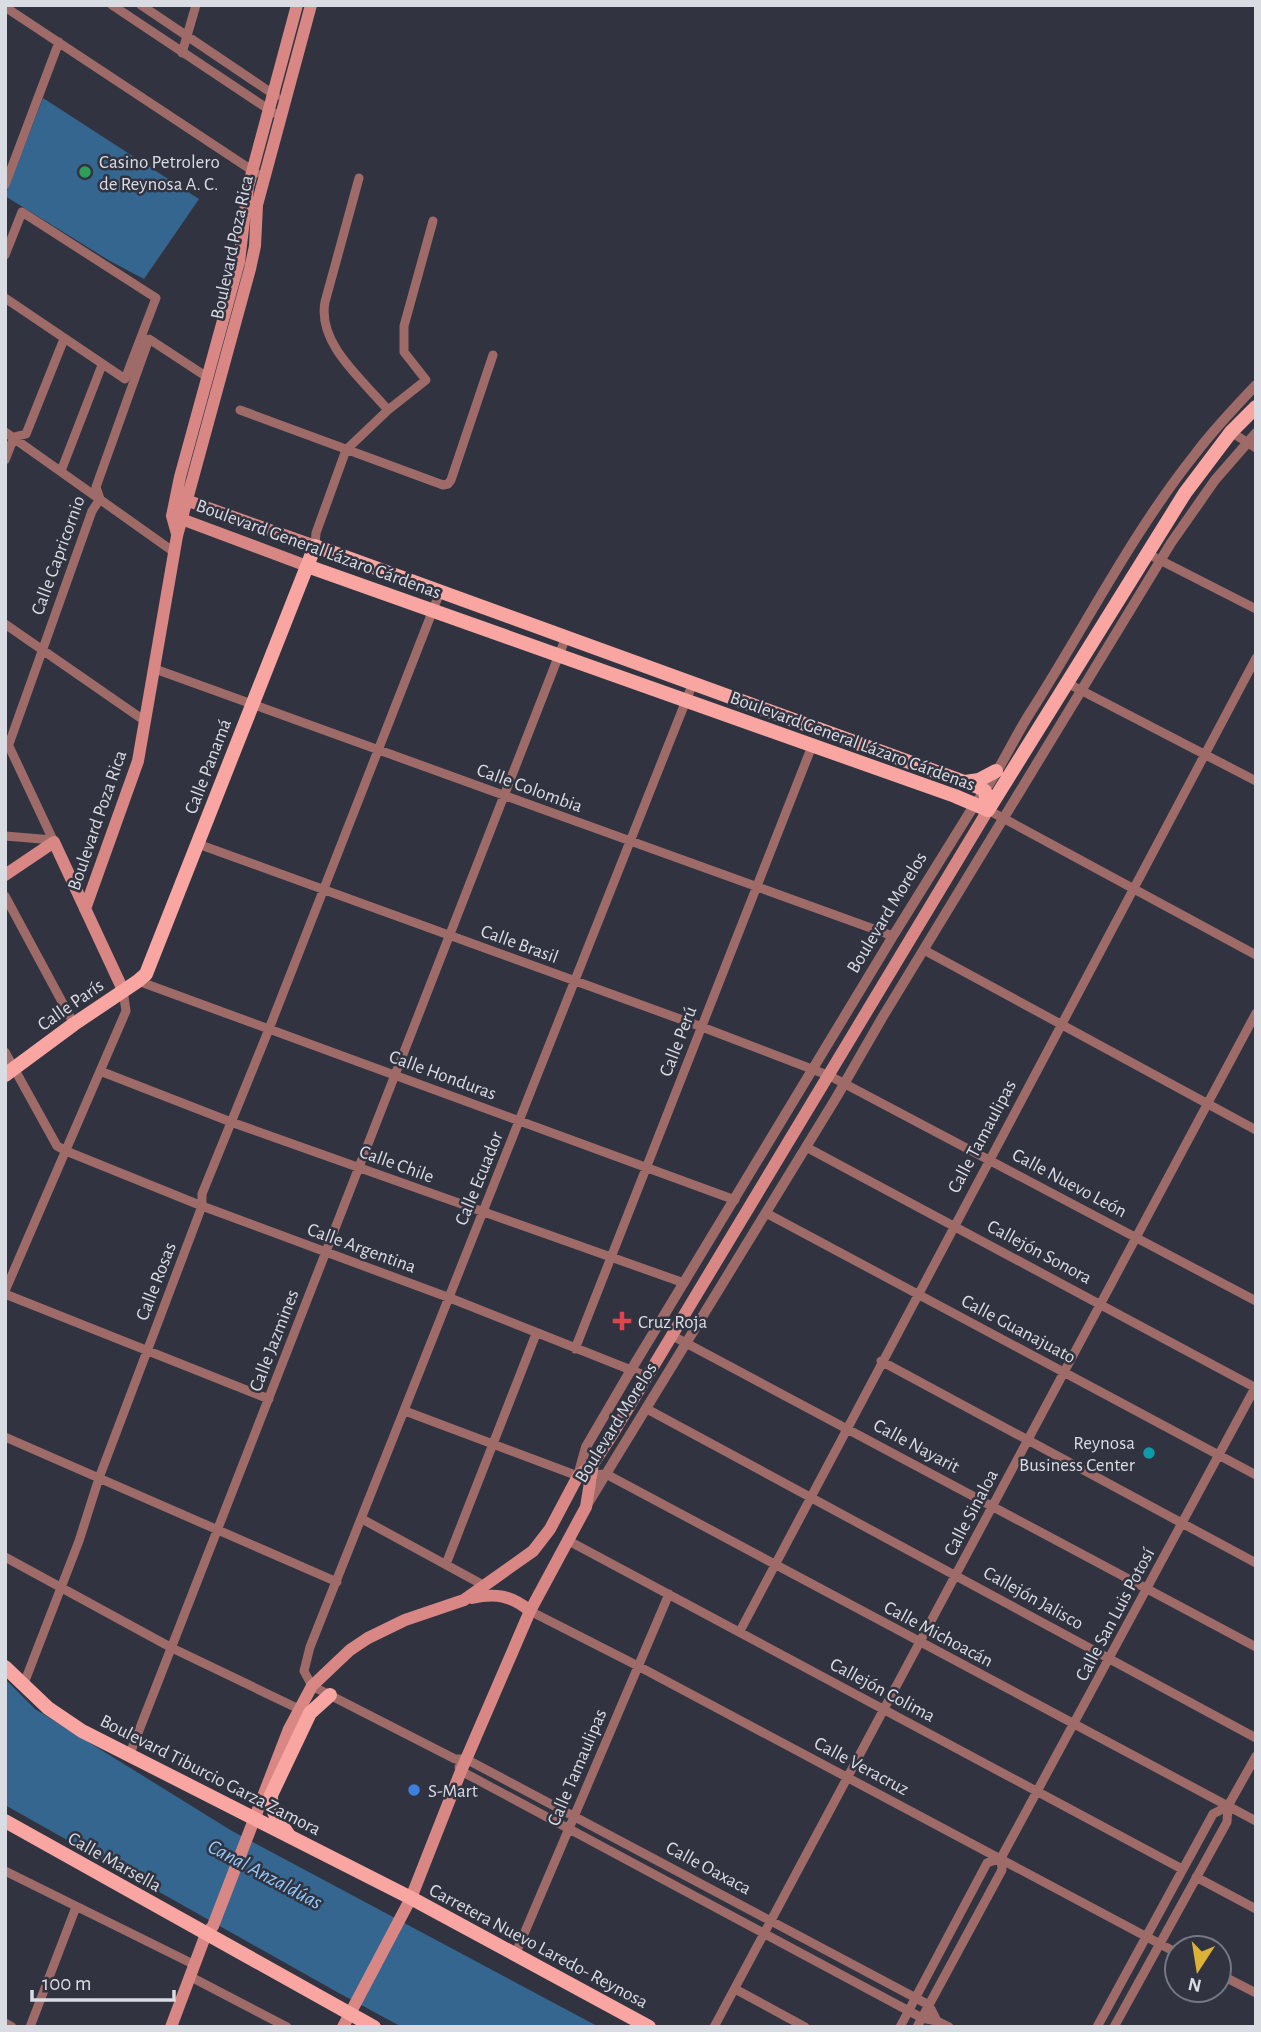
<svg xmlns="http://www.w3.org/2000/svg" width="1261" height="2032" font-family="'Alegreya Sans',sans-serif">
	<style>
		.water { fill: #356690 }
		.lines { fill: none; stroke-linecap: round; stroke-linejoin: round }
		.minor { stroke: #9e6b68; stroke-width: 9 }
		.tertiary { stroke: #9e6b68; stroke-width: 10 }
		.secondary { stroke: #d88784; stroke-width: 12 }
		.primary { stroke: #f9a5a1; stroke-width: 14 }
		.leisure-dot { fill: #2e9e5b; stroke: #313440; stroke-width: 2.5 }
		.health-dot { fill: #e0444e; stroke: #313440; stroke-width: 2.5 }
		.culture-dot { fill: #0f9aa8; stroke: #313440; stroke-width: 2.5 }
		.shop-dot { fill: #3f7fe0; stroke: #313440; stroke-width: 2.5 }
		.labels { text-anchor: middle; stroke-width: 5; stroke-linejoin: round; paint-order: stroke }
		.poi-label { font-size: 19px; fill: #dadce4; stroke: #313440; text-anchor: start }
		.street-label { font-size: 19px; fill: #dadce4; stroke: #313440 }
		.water-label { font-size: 21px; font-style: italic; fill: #92cafe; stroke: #313440 }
	</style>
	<rect width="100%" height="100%" fill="#313440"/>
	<path class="water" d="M43,98L199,199L144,279L110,261L5,196Z
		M5,1679L35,1709L232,1831L599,2027H402L337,1992L5,1805Z"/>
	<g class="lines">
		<path class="minor" d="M112,5L274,113
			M141,5L276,96
			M5,7L256,173
			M182,53L196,5
			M359,178L325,302C317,344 363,380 388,410
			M5,185L59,42
			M5,255L22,212L156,298L125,379L5,298
			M240,410L443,485L448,484L451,480L493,355
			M5,432L174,552
			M1231,432L1256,448
			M5,460L14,437L26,434L64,339
			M61,471L102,365
			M315,546L316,533L346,450L388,410L426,380L404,352V326L433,221
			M1154,557L1256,609
			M5,624L145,721
			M155,669L893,936
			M693,683L310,1647L304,1671L312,1686L455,1759H466L929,2005L937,2021
			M1067,683L1256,781
			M7,742L54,842
			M9,744L92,511L100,499L96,487L149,339L207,377
			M988,810L1256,955
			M5,836L53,840
			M198,844L702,1027L830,1076L1256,1301
			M5,896L74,1024
			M924,950L1256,1130
			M138,981L735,1200
			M5,1052L57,1146L66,1151L202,1206L450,1298L646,1376
			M100,1071L231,1122L684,1283
			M806,1147L1256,1388
			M766,1213L1256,1475
			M5,1291L126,1011L123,990
			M5,1294L269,1399
			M671,1335L1256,1647
			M575,1349L812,746
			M881,1361L1256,1563
			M647,1409L1256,1738
			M405,1411L578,1476L606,1474L1256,1821
			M5,1437L337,1582
			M362,1519L485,1586
			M567,1540L1182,1869
			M5,1557L172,1648L299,1709
			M446,1564L536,1334
			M530,1611L638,1666L1177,1953
			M740,1631L1256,658
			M23,1686L79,1541L99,1478L202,1206V1194L269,1029L440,592
			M129,1756L566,637
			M459,1767L461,1771L922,2018L937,2021L949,2027
			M5,1871L195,1965
			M1196,1877L1256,1909
			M515,1955L669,1594
			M1219,1974L1256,1993
			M191,1977L287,2027
			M735,1989L805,2027
			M5,2023L12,2027
			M30,2027L76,1907
			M714,2027L1256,1013
			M900,2027L987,1863L1001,1858
			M917,2027L1002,1870L1001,1858L1256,1386
			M1097,2027L1213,1814L1228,1806
			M1114,2027L1227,1822L1228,1806L1256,1756"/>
		<path class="tertiary" d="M578,1476L586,1447L631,1370L893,936L975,804C997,777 1011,743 1030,713C1085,627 1132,533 1196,453C1214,429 1235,407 1256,385
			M587,1505L836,1098L882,1018L1171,543L1215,480L1256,433"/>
		<path class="secondary" d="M180,498L315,546
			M176,517L307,566
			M177,534L172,516L180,477L239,262L248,187L297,5
			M5,875L54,842L123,990
			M85,909L138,761L177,536L250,269L255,246L257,205L311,5
			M472,1598C495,1593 511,1595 530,1611
			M171,2027L206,1934L213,1926L289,1729L312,1686L350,1650L368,1638L405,1620L464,1600L533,1551L550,1529L578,1476L593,1464L612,1435L988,810
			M343,2027L411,1898L461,1771L530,1611L586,1507L593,1464"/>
		<path class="primary" d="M307,566L955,796L988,810
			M965,782L979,780L996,771
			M988,810L1185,493L1231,432L1256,407
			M5,1075L74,1024L138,981L146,974L315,546L978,787L985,791L988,810
			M5,1667L48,1708L82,1731L411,1898L649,2027
			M5,1821L374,2027
			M288,1834C279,1821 270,1811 271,1795L310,1713L330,1695"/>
	</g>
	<circle class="leisure-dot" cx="85" cy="172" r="7"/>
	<path class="health-dot" d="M618.5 1310.5h7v7h7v7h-7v7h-7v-7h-7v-7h7z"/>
	<circle class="culture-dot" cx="1149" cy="1453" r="7"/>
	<circle class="shop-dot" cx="414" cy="1790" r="7"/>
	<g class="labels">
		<g class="poi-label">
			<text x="99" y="168">Casino Petrolero<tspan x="99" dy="22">de Reynosa A. C.</tspan></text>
			<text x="638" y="1328">Cruz Roja</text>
			<text x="1135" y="1449" text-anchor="end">Reynosa<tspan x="1135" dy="22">Business Center</tspan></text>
			<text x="428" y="1797">S-Mart</text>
		</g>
		<g class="street-label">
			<text transform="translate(231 247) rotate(-78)" y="7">Boulevard Poza Rica</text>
			<text transform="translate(319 548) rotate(20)" y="7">Boulevard General Lázaro Cárdenas</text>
			<text transform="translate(57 555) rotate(-70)" y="7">Calle Capricornio</text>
			<text transform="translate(853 740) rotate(20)" y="7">Boulevard General Lázaro Cárdenas</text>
			<text transform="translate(207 766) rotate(-69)" y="7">Calle Panamá</text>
			<text transform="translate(530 787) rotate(20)" y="7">Calle Colombia</text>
			<text transform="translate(96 820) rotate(-71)" y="7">Boulevard Poza Rica</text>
			<text transform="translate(886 912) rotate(-59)" y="7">Boulevard Morelos</text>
			<text transform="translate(520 943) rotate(20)" y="7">Calle Brasil</text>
			<text transform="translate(70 1004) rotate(-35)" y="7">Calle París</text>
			<text transform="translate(677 1041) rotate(-69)" y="7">Calle Perú</text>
			<text transform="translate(443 1074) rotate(20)" y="7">Calle Honduras</text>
			<text transform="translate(981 1136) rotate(-62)" y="7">Calle Tamaulipas</text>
			<text transform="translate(397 1163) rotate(20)" y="7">Calle Chile</text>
			<text transform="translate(478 1178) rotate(-68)" y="7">Calle Ecuador</text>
			<text transform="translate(1070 1182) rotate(28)" y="7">Calle Nuevo León</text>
			<text transform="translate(362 1247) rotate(20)" y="7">Calle Argentina</text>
			<text transform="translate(1040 1251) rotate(28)" y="7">Callejón Sonora</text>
			<text transform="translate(155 1281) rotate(-69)" y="7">Calle Rosas</text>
			<text transform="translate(1019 1328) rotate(28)" y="7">Calle Guanajuato</text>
			<text transform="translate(273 1340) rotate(-69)" y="7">Calle Jazmines</text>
			<text transform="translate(615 1422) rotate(-58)" y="7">Boulevard Morelos</text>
			<text transform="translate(917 1445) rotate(28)" y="7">Calle Nayarit</text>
			<text transform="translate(970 1512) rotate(-62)" y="7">Calle Sinaloa</text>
			<text transform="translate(1034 1597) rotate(29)" y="7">Callejón Jalisco</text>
			<text transform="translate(1114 1614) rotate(-62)" y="7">Calle San Luis Potosí</text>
			<text transform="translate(939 1633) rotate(28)" y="7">Calle Michoacán</text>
			<text transform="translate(883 1689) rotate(28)" y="7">Callejón Colima</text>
			<text transform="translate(862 1765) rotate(28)" y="7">Calle Veracruz</text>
			<text transform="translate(576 1767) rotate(-67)" y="7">Calle Tamaulipas</text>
			<text transform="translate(211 1774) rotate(27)" y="7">Boulevard Tiburcio Garza Zamora</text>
			<text transform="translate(115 1861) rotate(29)" y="7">Calle Marsella</text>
			<text transform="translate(709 1867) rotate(28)" y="7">Calle Oaxaca</text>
			<text transform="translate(539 1945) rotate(28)" y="7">Carretera Nuevo Laredo- Reynosa</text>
		</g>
		<g class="water-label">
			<text transform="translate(265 1874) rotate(28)" y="7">Canal Anzaldúas</text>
		</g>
	</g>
	<rect width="1261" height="2032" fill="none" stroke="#dadce4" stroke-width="14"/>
	<g transform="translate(1198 1969) rotate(192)"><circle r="33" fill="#313440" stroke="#757782" stroke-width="2"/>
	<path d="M0-5L12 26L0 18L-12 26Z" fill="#dbb233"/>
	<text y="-10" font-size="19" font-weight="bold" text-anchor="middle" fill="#dadce4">N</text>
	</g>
	<path d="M32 1990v10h142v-10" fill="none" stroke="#dadce4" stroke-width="3.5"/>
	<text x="42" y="1990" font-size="21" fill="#dadce4" stroke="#313440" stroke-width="5" paint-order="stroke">100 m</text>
</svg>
